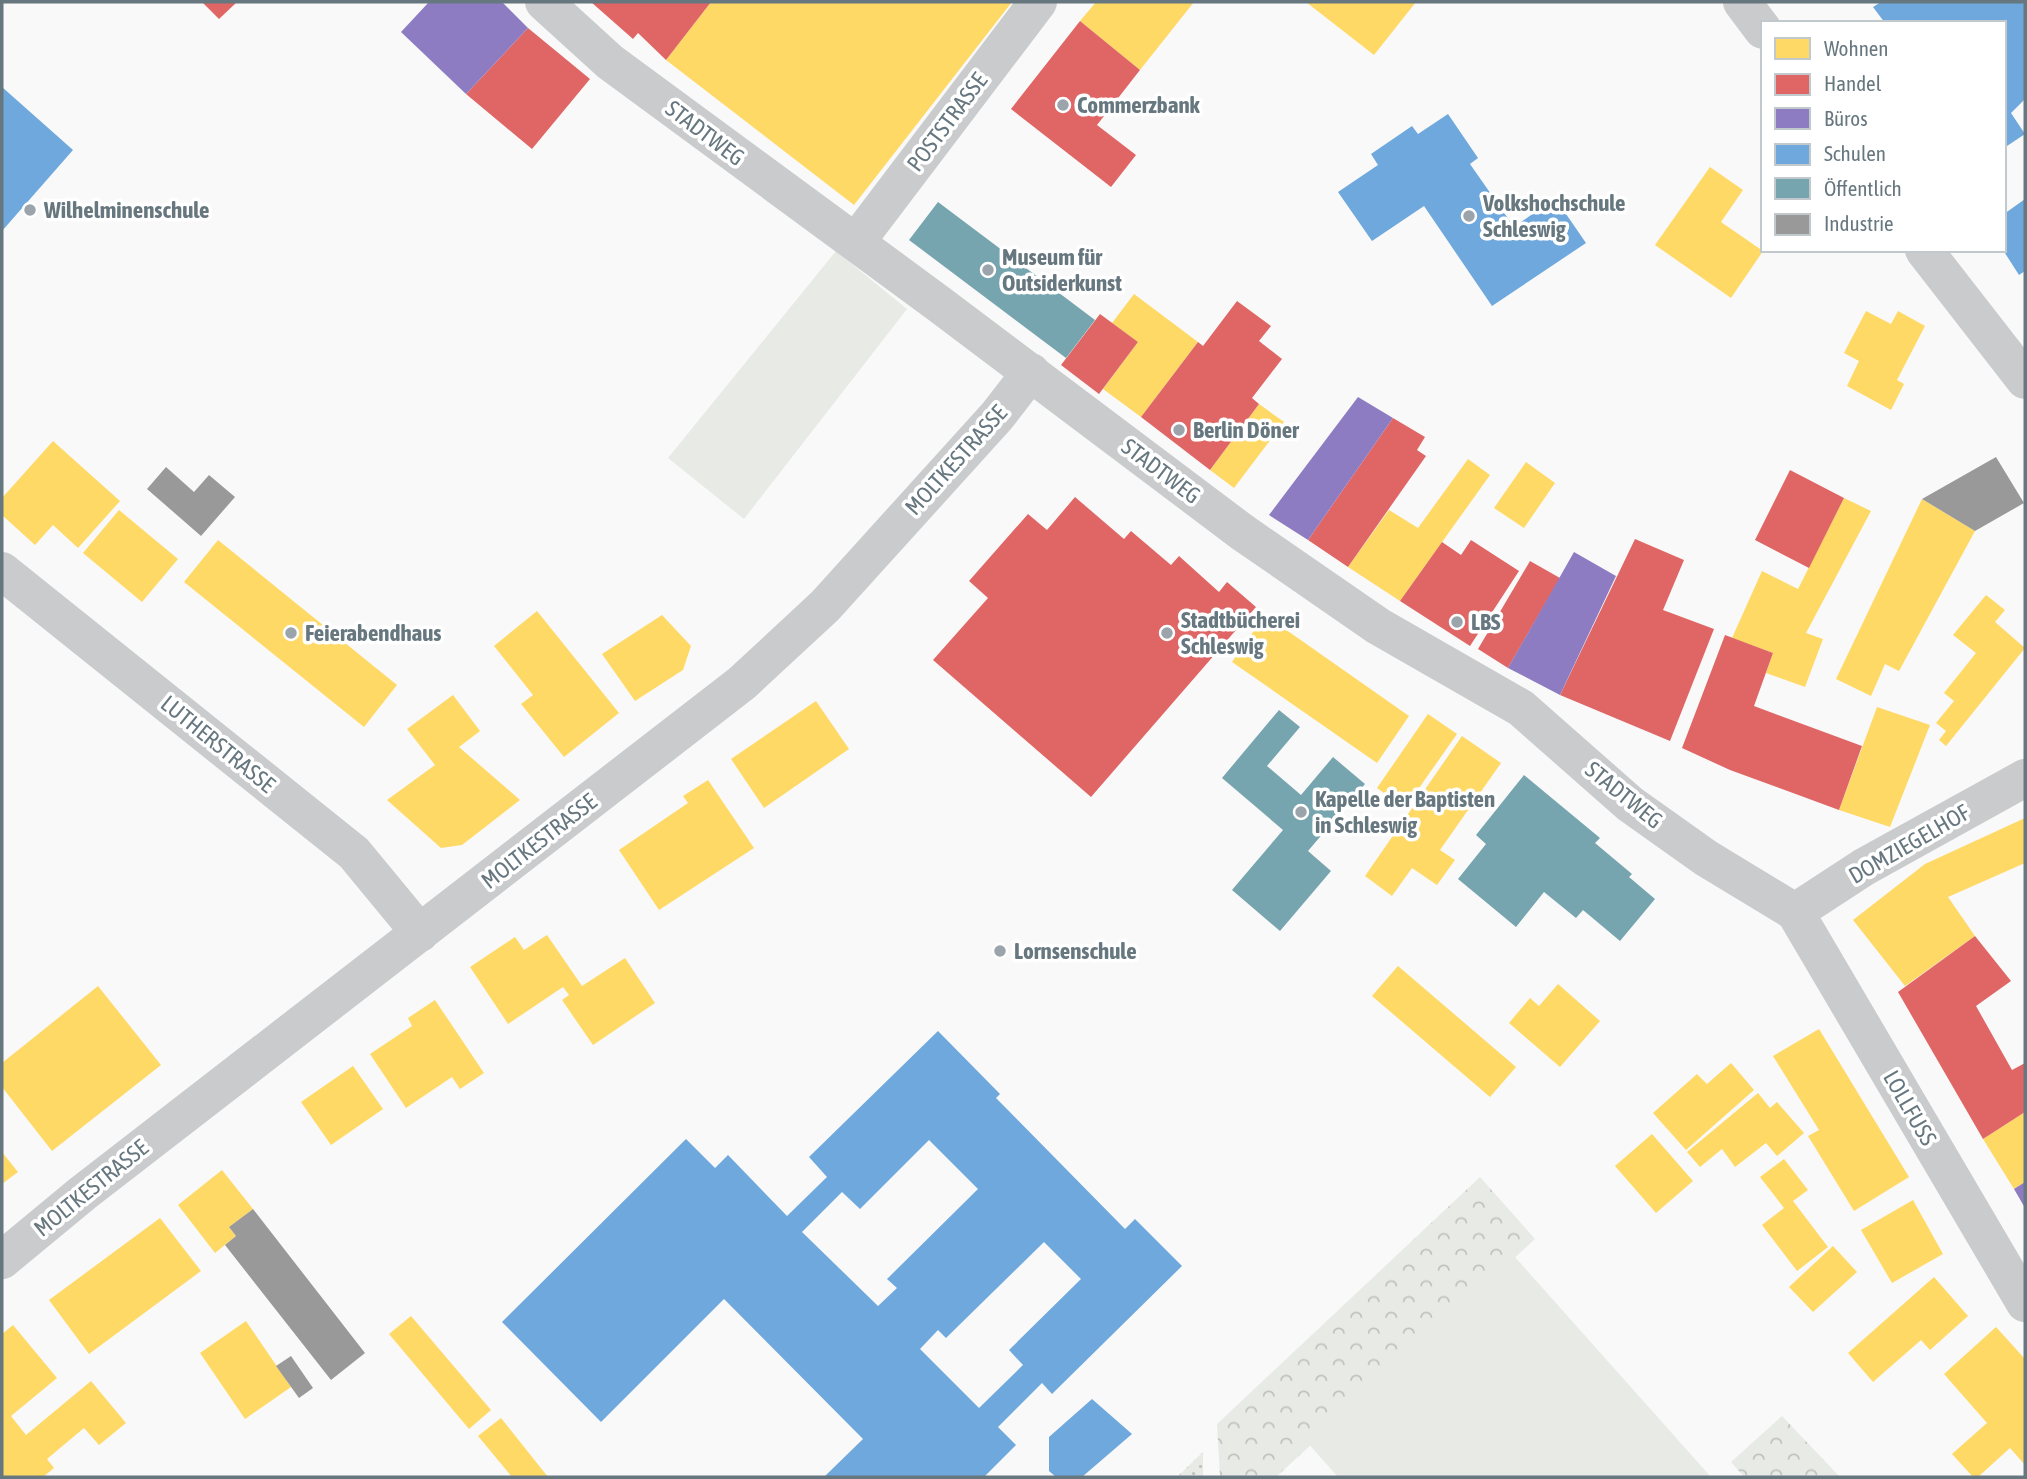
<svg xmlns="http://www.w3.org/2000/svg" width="2027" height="1479" font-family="'Asap Condensed',sans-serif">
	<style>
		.grass { fill: url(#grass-dots) }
		.forest { fill: url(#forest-crowns) }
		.green { fill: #e8eae6 }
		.homes { fill: #ffd966 }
		.shops { fill: #e06666 }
		.offices { fill: #8e7cc3 }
		.schools { fill: #6fa8dc; fill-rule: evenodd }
		.public { fill: #76a5af }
		.industry { fill: #999 }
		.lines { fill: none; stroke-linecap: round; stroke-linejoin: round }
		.minor { stroke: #cacbcc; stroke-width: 38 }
		.poi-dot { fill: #9aa4aa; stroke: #fff; stroke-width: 2.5 }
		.labels { text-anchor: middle; stroke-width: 7; stroke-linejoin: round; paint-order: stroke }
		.poi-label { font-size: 23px; font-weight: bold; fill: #67777f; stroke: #fff; text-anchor: start }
		.street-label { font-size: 23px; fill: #67777f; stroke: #fff }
	</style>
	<defs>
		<pattern id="grass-dots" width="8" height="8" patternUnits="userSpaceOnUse" patternTransform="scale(1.75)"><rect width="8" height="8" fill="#e8eae6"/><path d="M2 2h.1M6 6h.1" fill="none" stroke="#c0c2c0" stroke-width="1.8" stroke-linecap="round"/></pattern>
		<pattern id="forest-crowns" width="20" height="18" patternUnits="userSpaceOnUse" patternTransform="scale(1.75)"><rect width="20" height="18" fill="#e8eae6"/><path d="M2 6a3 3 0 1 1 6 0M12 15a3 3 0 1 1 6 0" fill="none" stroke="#c0c2c0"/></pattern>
	</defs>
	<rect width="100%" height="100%" fill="#f9f9f9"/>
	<path class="grass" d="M1203,1452V1477H1177Z"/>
	<path class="forest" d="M1480,1177L1535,1239L1276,1477H1220L1217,1424Z
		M1782,1416L1840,1477H1744L1731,1462Z"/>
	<path class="green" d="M836,251L907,309L744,519L668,458Z
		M1514,1256L1711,1477H1338L1306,1441Z"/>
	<path class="homes" d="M711,2H1012L854,205L666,60Z
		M1096,2H1194L1140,70L1080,21Z
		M1306,2H1416L1374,55Z
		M1710,167L1743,190L1721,222L1763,251L1731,298L1655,245Z
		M1134,294L1198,342L1141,417L1103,389L1138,342L1112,323Z
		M1866,311L1891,324L1898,311L1925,326L1897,380L1904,384L1891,410L1847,386L1859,361L1844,353Z
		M1259,404L1284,422L1234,488L1210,470Z
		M53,441L120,501L78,548L53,525L35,545L2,515V498Z
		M1468,459L1490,475L1400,601L1348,567L1389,510L1418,528Z
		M1526,462L1555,483L1524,528L1494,508Z
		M1844,498L1871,511L1806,633L1823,639L1805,687L1766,673L1773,653L1732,638L1762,571L1798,589Z
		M1922,499L1975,531L1899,671L1885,664L1871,696L1836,679Z
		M119,510L178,559L142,602L83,553Z
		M218,540L397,685L364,727L184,582Z
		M1986,595L2005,610L1995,622L2025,648L1946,746L1939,740L1946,731L1936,723L1954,701L1944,693L1976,653L1953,635Z
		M537,611L619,713L564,757L521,704L533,695L494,646Z
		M662,615L691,646L683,670L635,701L602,654Z
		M1265,615L1409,716L1377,763L1232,662Z
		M453,695L480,731L459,747L520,800L462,845L441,848L387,800L435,765L407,729Z
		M816,701L849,749L764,808L731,759Z
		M1877,707L1930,725L1890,827L1839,810Z
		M1428,714L1457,734L1405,808L1377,788Z
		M1462,736L1501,763L1440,850L1455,860L1437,885L1412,868L1392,896L1365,876Z
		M708,780L754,848L659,910L619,850L688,803L683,796Z
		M2025,818V863L1948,897L1975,936L1905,986L1853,920L1925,864Z
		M547,935L582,986L625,958L655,1003L593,1045L562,1000L569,995L563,987L508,1024L470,967L515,937L524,950Z
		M1398,966L1516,1067L1490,1097L1372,996Z
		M1558,984L1600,1021L1560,1067L1509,1023L1530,998L1539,1006Z
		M98,986L161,1065L52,1151L2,1087V1063Z
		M435,1000L484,1073L460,1089L452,1077L406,1108L370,1054L412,1026L408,1018Z
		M1819,1029L1909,1177L1854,1211L1808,1136L1819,1130L1773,1056Z
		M1731,1063L1754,1090L1686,1150L1653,1113L1697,1074L1707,1084Z
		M353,1066L383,1109L331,1145L301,1102Z
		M1758,1093L1770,1108L1777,1102L1804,1133L1777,1156L1766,1143L1735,1167L1722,1149L1700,1167L1687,1152Z
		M2025,1112V1182L2014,1189L1983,1139Z
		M1652,1134L1693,1181L1656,1213L1615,1166Z
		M2,1152L18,1172L2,1184Z
		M1784,1159L1808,1190L1793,1201L1828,1247L1797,1271L1762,1225L1784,1208L1760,1177Z
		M222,1170L253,1209L229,1227L236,1236L215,1253L178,1205Z
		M1913,1200L1943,1254L1892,1283L1861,1230Z
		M160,1218L201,1271L89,1354L49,1300Z
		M1833,1246L1857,1272L1813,1312L1789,1287Z
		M1934,1277L1968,1316L1930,1350L1921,1340L1873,1382L1848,1353Z
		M411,1316L491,1410L469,1429L389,1334Z
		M246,1321L291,1387L245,1419L200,1353Z
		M13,1325L57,1378L11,1416L26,1435L91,1381L126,1423L99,1445L84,1428L47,1459L54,1468L43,1477H2V1334Z
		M1996,1327L2025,1359V1465L2010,1448L1978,1477H1973L1952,1454L1987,1423L1944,1374Z
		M501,1418L548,1477H512L478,1436Z"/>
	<path class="shops" d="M202,2H237L219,19Z
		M591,2H711L666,60L638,33L633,39Z
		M1080,21L1140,70L1097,125L1136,155L1111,187L1011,109Z
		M528,28L590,79L532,149L466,94Z
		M1237,301L1271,326L1259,341L1282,359L1252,398L1259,404L1210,470L1141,417L1198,342L1203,346Z
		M1100,314L1138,342L1099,394L1061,365Z
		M1393,418L1425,437L1417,450L1426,456L1348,567L1308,540Z
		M1790,470L1844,498L1809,568L1755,540Z
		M1075,497L1124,539L1131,531L1171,565L1179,556L1219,592L1227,582L1256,607L1091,797L933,660L988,598L969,581L1028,514L1047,530Z
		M1635,539L1684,560L1663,610L1714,629L1670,741L1560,695Z
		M1471,540L1519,571L1470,646L1400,601L1442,542L1461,555Z
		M1530,561L1560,578L1508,668L1478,649Z
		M1725,635L1773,653L1754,706L1862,746L1839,810L1730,770L1682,748Z
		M1975,936L2011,981L1976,1006L2012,1070L2025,1063V1112L1983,1139L1898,992Z"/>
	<path class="offices" d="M429,2H502L528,28L466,94L401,32Z
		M1358,397L1393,418L1308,540L1269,515Z
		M1574,552L1616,576L1560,695L1508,668Z
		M2025,1182V1208L2014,1189Z"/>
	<path class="schools" d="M1881,2H2023L2025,5V99L2011,113L2025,134L2004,148V23H1885L1873,7Z
		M2,87L73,150L2,231Z
		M1448,114L1478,158L1470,164L1514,227L1555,198L1586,243L1492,306L1424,206L1372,241L1338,192L1378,165L1371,154L1412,126L1418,134Z
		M2025,199V271L2019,275L2003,250L2004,214Z
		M938,1031L1000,1094L996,1098L1125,1229L1135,1219L1182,1266L1052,1394L1042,1383L998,1427L1016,1445L984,1477H824L863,1439L724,1299L601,1422L502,1322L686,1139L715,1168L728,1155L787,1216L827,1177L809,1157ZM929,1140L978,1189L887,1279L897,1288L878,1306L802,1232L842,1192L860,1209ZM1044,1242L1081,1279L1009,1350L1023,1365L979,1408L920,1349L938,1330L946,1338Z
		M1092,1399L1132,1434L1082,1477H1056L1049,1471V1437Z"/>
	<path class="public" d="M938,202L1095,320L1066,358L909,240Z
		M1279,710L1300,727L1267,766L1301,795L1333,757L1365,784L1308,851L1331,871L1280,931L1232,890L1283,830L1222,778Z
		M1524,775L1600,838L1595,843L1632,874L1629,877L1655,899L1620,941L1583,910L1576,918L1544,892L1516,927L1458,879L1486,844L1476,835Z"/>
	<path class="industry" d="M1996,457L2024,503L1975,531L1922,499Z
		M166,467L194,492L209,475L235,497L201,536L147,489Z
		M253,1209L365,1353L331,1380L225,1245L236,1236L229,1227Z
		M291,1356L313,1388L299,1398L276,1366Z"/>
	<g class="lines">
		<path class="minor" d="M544,2L610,62L939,304L1242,532L1378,626L1521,708L1630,804L1706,858L1795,912L2025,1303
			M1742,2L1763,30
			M856,242L1038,2
			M1924,250L2025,380
			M2,571L354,853L420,933
			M1795,912L1864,867L2025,778
			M2,1260L83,1193L742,683L825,606L997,416L1031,372"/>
	</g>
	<g class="poi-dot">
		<circle cx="1063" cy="105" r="7"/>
		<circle cx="30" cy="210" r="7"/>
		<circle cx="1469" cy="216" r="7"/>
		<circle cx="988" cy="270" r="7"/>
		<circle cx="1179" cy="430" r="7"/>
		<circle cx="1457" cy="622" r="7"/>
		<circle cx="291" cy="633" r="7"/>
		<circle cx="1167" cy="633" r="7"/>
		<circle cx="1301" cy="812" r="7"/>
		<circle cx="1000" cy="951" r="7"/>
	</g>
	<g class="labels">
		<g class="poi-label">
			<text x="1077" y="113">Commerzbank</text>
			<text x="1483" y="211">Volkshochschule<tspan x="1483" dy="26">Schleswig</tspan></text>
			<text x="44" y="218">Wilhelminenschule</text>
			<text x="1002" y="265">Museum für<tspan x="1002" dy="26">Outsiderkunst</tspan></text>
			<text x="1193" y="438">Berlin Döner</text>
			<text x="1181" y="628">Stadtbücherei<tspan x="1181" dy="26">Schleswig</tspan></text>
			<text x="1471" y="630">LBS</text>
			<text x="305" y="641">Feierabendhaus</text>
			<text x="1315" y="807">Kapelle der Baptisten<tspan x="1315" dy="26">in Schleswig</tspan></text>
			<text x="1014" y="959">Lornsenschule</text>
		</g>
		<g class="street-label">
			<text transform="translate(947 122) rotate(-53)" y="8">POSTSTRASSE</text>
			<text transform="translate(705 133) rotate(37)" y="8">STADTWEG</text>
			<text transform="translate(956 460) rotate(-48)" y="8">MOLTKESTRASSE</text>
			<text transform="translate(1161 471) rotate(37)" y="8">STADTWEG</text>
			<text transform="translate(218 744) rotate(39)" y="8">LUTHERSTRASSE</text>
			<text transform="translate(1624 795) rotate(39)" y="8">STADTWEG</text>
			<text transform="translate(539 841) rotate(-38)" y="8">MOLTKESTRASSE</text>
			<text transform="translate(1909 844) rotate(-30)" y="8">DOMZIEGELHOF</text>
			<text transform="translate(1910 1108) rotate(60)" y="8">LOLLFUSS</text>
			<text transform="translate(91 1188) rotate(-39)" y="8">MOLTKESTRASSE</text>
		</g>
	</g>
	<rect width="2027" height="1479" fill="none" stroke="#67777f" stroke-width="7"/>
	<rect x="1761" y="21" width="245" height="231" fill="#ffffff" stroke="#c2c9cc" stroke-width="2"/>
	<rect x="1775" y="38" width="35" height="21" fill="#ffd966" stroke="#c2c9cc" stroke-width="2"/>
	<text x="1824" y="56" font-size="21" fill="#67777f">Wohnen</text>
	<rect x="1775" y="74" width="35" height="21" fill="#e06666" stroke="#c2c9cc" stroke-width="2"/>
	<text x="1824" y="91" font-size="21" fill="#67777f">Handel</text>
	<rect x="1775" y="108" width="35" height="21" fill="#8e7cc3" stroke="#c2c9cc" stroke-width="2"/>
	<text x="1824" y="126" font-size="21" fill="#67777f">Büros</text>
	<rect x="1775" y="144" width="35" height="21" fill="#6fa8dc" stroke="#c2c9cc" stroke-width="2"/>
	<text x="1824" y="161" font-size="21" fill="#67777f">Schulen</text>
	<rect x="1775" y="178" width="35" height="21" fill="#76a5af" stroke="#c2c9cc" stroke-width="2"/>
	<text x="1824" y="196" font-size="21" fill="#67777f">Öffentlich</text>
	<rect x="1775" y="214" width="35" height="21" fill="#999999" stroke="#c2c9cc" stroke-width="2"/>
	<text x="1824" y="231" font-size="21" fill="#67777f">Industrie</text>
</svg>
